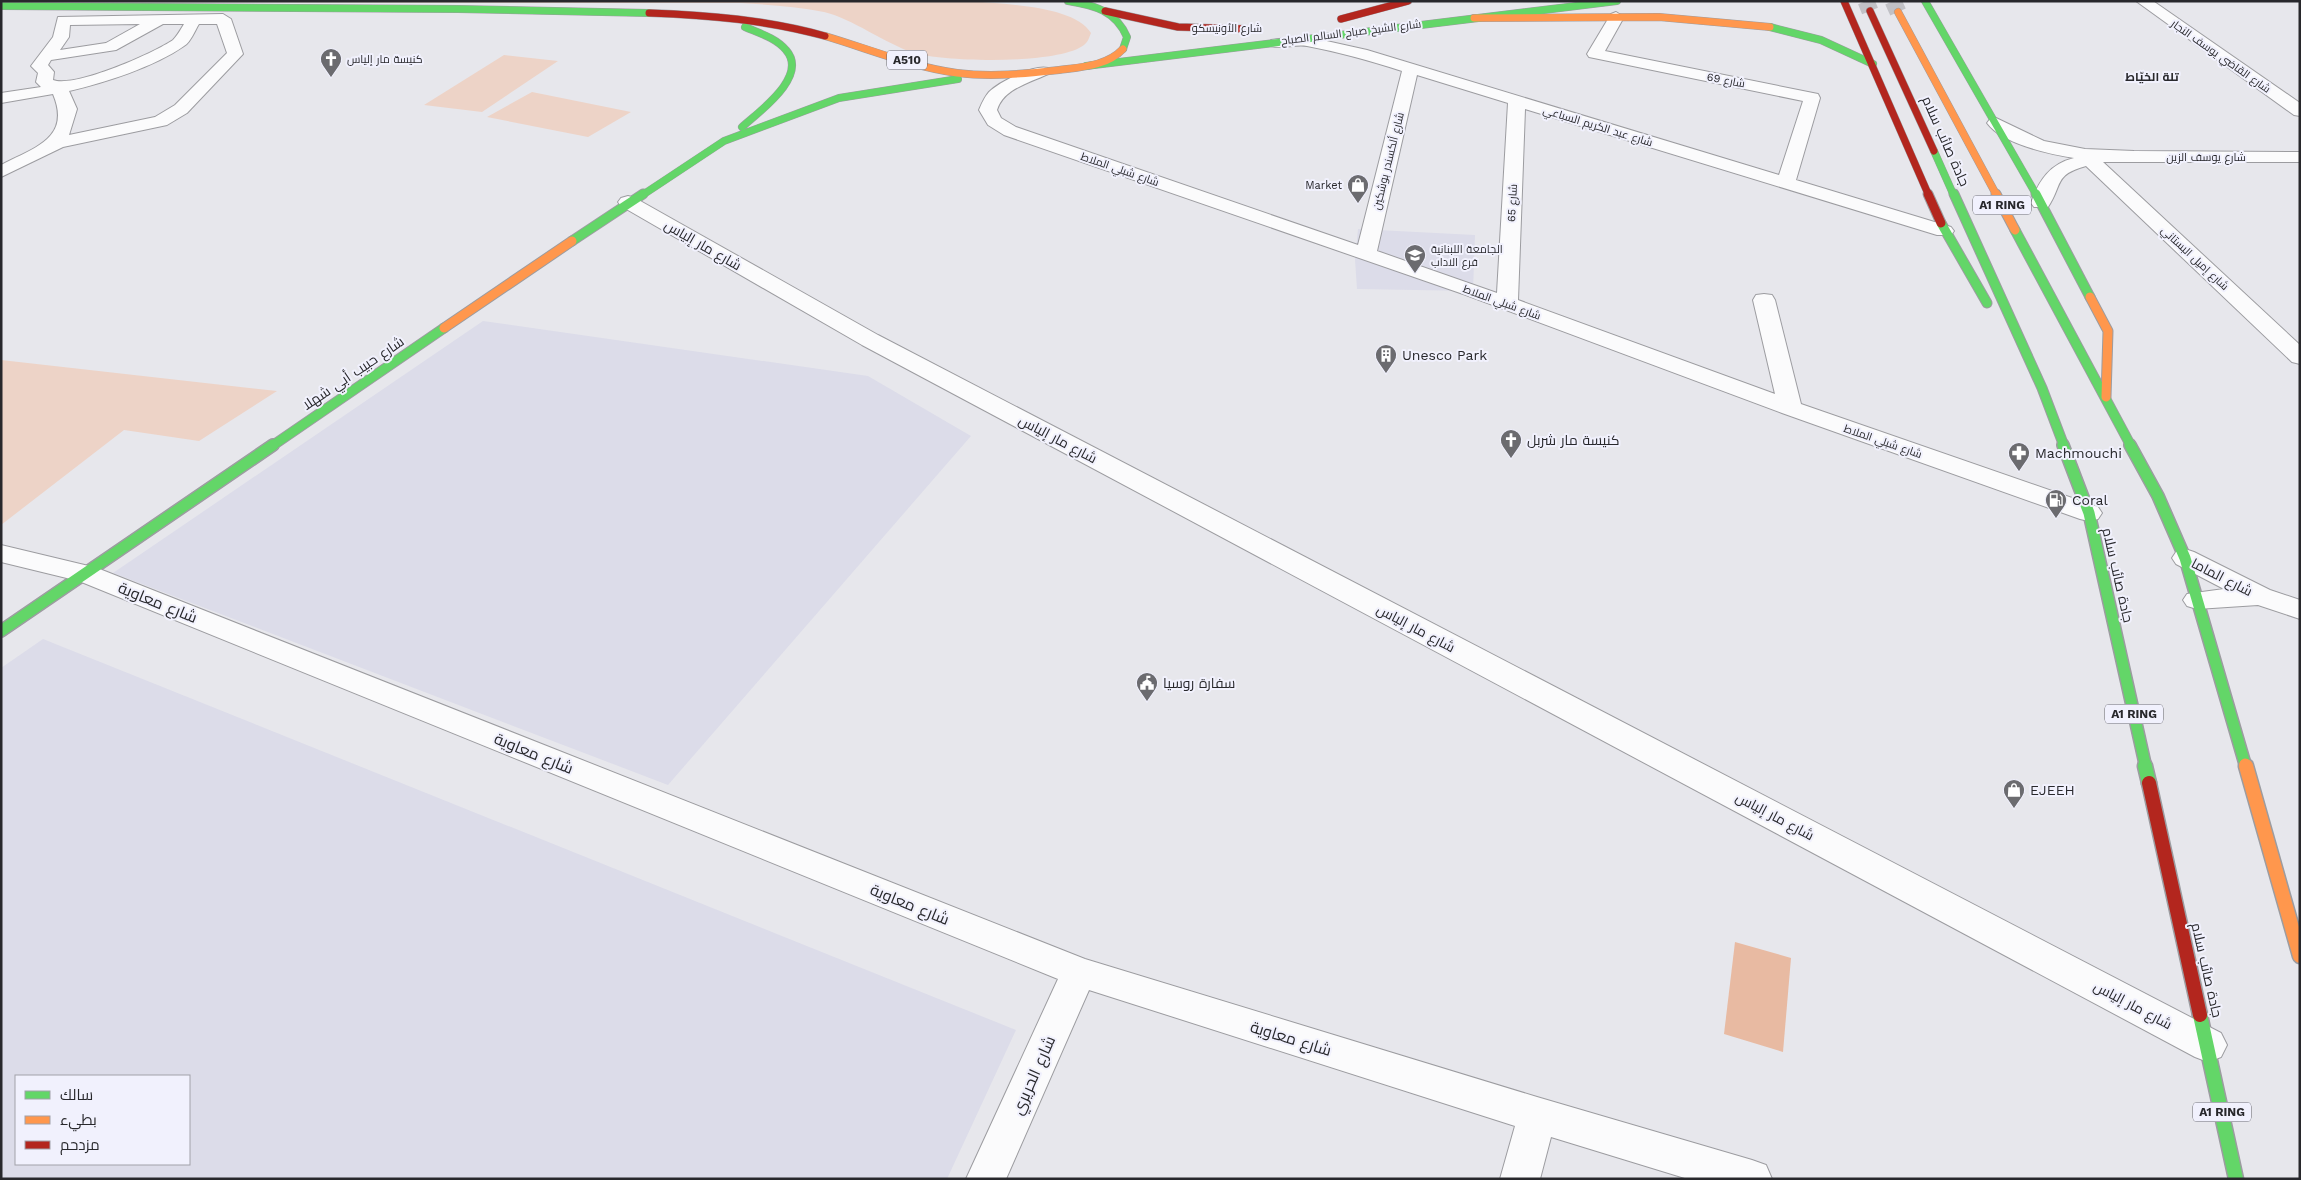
<svg xmlns="http://www.w3.org/2000/svg" width="2301" height="1180" font-family="'Work Sans',Cairo,sans-serif">
	<style>
		.built { fill: #dcdce9; fill-rule: evenodd }
		.green { fill: #edd3c7 }
		.water { fill: #e8baa2 }
		.lines { fill: none; stroke-linecap: round; stroke-linejoin: round }
		.highway-tunnel { stroke: #c1c1c6; stroke-width: 17; stroke-dasharray: 17 8; stroke-linecap: butt }
		.street-casing { stroke: #9c9ca0; stroke-width: 2 }
		.fast-far3-casing { stroke: #9c9ca0; stroke-width: 8 }
		.fast-far2-casing { stroke: #9c9ca0; stroke-width: 11 }
		.fast-far1-casing { stroke: #9c9ca0; stroke-width: 14 }
		.fast-casing { stroke: #9c9ca0; stroke-width: 17 }
		.slow-far3-casing { stroke: #9c9ca0; stroke-width: 8 }
		.slow-far2-casing { stroke: #9c9ca0; stroke-width: 11 }
		.slow-far1-casing { stroke: #9c9ca0; stroke-width: 14 }
		.slow-casing { stroke: #9c9ca0; stroke-width: 17 }
		.jam-far2-casing { stroke: #9c9ca0; stroke-width: 8 }
		.jam-far1-casing { stroke: #9c9ca0; stroke-width: 11 }
		.jam-casing { stroke: #9c9ca0; stroke-width: 17 }
		.street { fill: #fbfbfc; fill-rule: evenodd }
		.fast-far3 { stroke: #63d668; stroke-width: 7 }
		.fast-far2 { stroke: #63d668; stroke-width: 9 }
		.fast-far1 { stroke: #63d668; stroke-width: 11 }
		.fast { stroke: #63d668; stroke-width: 14 }
		.slow-far3 { stroke: #ff974d; stroke-width: 7 }
		.slow-far2 { stroke: #ff974d; stroke-width: 9 }
		.slow-far1 { stroke: #ff974d; stroke-width: 11 }
		.slow { stroke: #ff974d; stroke-width: 14 }
		.jam-far2 { stroke: #b3261e; stroke-width: 7 }
		.jam-far1 { stroke: #b3261e; stroke-width: 9 }
		.jam { stroke: #b3261e; stroke-width: 14 }
		.labels { text-anchor: middle; stroke-width: 4; stroke-linejoin: round; paint-order: stroke }
		.far-street-label { font-size: 11px; fill: #28282c; stroke: #f1f1fd }
		.far-poi-label { font-size: 11px; fill: #28282c; stroke: #f1f1fd; text-anchor: start }
		.shield { fill: #f1f1fd; stroke: #64646b; stroke-width: 1 }
		.shield-label { font-size: 12px; font-weight: bold; fill: #28282c }
		.far-neighbourhood-label { font-size: 12px; font-weight: bold; fill: #28282c; stroke: #f1f1fd }
		.street-label { font-size: 14px; fill: #28282c; stroke: #f1f1fd }
		.poi-label { font-size: 14px; fill: #28282c; stroke: #f1f1fd; text-anchor: start }
		.near-street-label { font-size: 16px; fill: #28282c; stroke: #f1f1fd }
	</style>
	<rect width="100%" height="100%" fill="#e7e7ec"/>
	<path class="built" d="M1358,229L1475,235L1473,291L1357,289L1355,260Z
		M483,321L868,376L971,436L668,785L113,573Z
		M43,639L1016,1030L947,1179H1V668ZM16,1076H189V1164H16Z"/>
	<path class="green" d="M970,1C1000,4 1075,5 1091,33C1089,38 1088,42 1084,45C1058,65 945,62 914,53C884,43 853,19 824,12C796,6 769,5 741,3L10,2Z
		M504,55L558,61L482,112L424,105Z
		M532,92L631,112L588,137L487,117Z
		M1,360L277,391L199,441L124,430L1,525Z"/>
	<path class="water" d="M1735,942L1791,958L1783,1052L1724,1034Z"/>
	<g class="lines">
		<path class="highway-tunnel" d="M1866,1L1870,11
			M1893,1L1898,12"/>
		<g class="street-casing">
			<path id="street" d="M2136,1H2153L2300,103V116L2294,115Z
				M1616,12L1624,17L1605,51L1818,94L1820,98L1796,180L1951,227L1954,231L1951,235H1937L1525,109L1518,300L1775,394L1753,300L1756,295L1764,294L1772,295L1775,300L1801,404L2098,507L2102,513L2098,519L2089,521L2080,519L1782,413L1466,295L1004,135L988,125L979,110C982,103 984,98 989,92C999,82 1035,64 1048,68L1050,71L1048,74C1029,83 1003,89 997,110L1001,118L1016,127L1358,245L1402,71C1371,61 1339,52 1307,46C1295,44 1283,49 1271,46L1269,43L1271,40L1304,36L1367,50L1779,175L1803,101L1589,57L1587,54L1611,14ZM1417,75L1508,103L1497,293L1377,251Z
				M223,14L231,19L243,54L187,113L167,125L63,147L1,177V165C33,148 72,139 53,94L1,103V93L41,87L36,82L38,73L31,66L53,37L58,17ZM140,24L106,43L60,50L69,37L70,25ZM163,24H184C181,29 177,36 173,40C152,54 75,88 53,80L54,72L48,65L51,60L116,50ZM199,24H217L227,53L175,105L155,117L69,135L77,109L69,91C104,83 154,67 184,46C191,42 195,30 199,24Z
				M1996,118L2044,141L2085,149L2134,151L2300,152V162H2103L2300,345V364L2292,362L2086,166C2053,175 2063,185 2048,207H2034L2031,203C2039,180 2050,164 2074,158C2050,154 2002,144 1987,123L1990,119Z
				M628,196L635,198L878,335L2221,1033L2227,1045L2221,1057L2208,1062L2195,1057L862,345L621,206L618,202L621,198Z
				M1,545L97,568L1085,959L1537,1097L1752,1160L1766,1165L1772,1179H1688L1551,1137L1540,1179H1500L1515,1126L1089,990L1006,1179H966L1058,979L79,581L1,562Z
				M2185,549L2194,552L2270,590L2300,600V619L2258,605L2197,609L2187,606L2183,600L2187,594L2224,589L2176,564L2172,558L2176,552Z"/>
		</g>
		<g class="fast-far3-casing">
			<path id="fast-far3" d="M1068,1C1094,5 1116,11 1127,37L1123,49
				M1925,1L2037,196
				M1,6L458,9L649,13
				M1770,27L1821,40L1873,64
				M1086,66L1617,1
				M742,127C760,111 809,76 786,50C776,38 759,33 745,27
				M724,141L839,98L958,79
				M1934,151L1954,196
				M641,196L724,141"/>
		</g>
		<g class="fast-far2-casing">
			<path id="fast-far2" d="M1954,194L2042,388L2064,446
				M2036,194L2090,297
				M1941,223L1987,303
				M2015,230L2131,446
				M572,241L643,194
				M272,446L444,328"/>
		</g>
		<g class="fast-far1-casing">
			<path id="fast-far1" d="M2063,445L2089,513L2146,768
				M2130,445L2158,496L2185,558L2245,764
				M1,631L273,445"/>
		</g>
		<g class="fast-casing">
			<path id="fast" d="M2145,766L2149,783
				M2200,1015L2236,1179"/>
		</g>
		<g class="slow-far3-casing">
			<path id="slow-far3" d="M1898,12L1997,196
				M1474,18L1659,17L1770,27
				M825,36C869,49 912,67 957,73C991,77 1025,74 1059,70C1082,67 1107,66 1123,49"/>
		</g>
		<g class="slow-far2-casing">
			<path id="slow-far2" d="M1996,194L2015,230
				M2090,297L2108,331L2106,397
				M444,328L572,241"/>
		</g>
		<g class="slow-far1-casing">
			<path id="slow-far1" d="M2245,764L2246,768"/>
		</g>
		<g class="slow-casing">
			<path id="slow" d="M2246,766L2300,956"/>
		</g>
		<g class="jam-far2-casing">
			<path id="jam-far2" d="M1844,1L1929,196
				M1105,11L1178,27L1249,29
				M1870,11L1934,151
				M649,13C709,15 767,20 825,36
				M1341,19L1408,1"/>
		</g>
		<g class="jam-far1-casing">
			<path id="jam-far1" d="M1928,194L1941,223"/>
		</g>
		<g class="jam-casing">
			<path id="jam" d="M2149,783L2200,1015"/>
		</g>
		<use href="#street" class="street"/>
		<use href="#fast-far3" class="fast-far3"/>
		<use href="#fast-far2" class="fast-far2"/>
		<use href="#fast-far1" class="fast-far1"/>
		<use href="#fast" class="fast"/>
		<use href="#slow-far3" class="slow-far3"/>
		<use href="#slow-far2" class="slow-far2"/>
		<use href="#slow-far1" class="slow-far1"/>
		<use href="#slow" class="slow"/>
		<use href="#jam-far2" class="jam-far2"/>
		<use href="#jam-far1" class="jam-far1"/>
		<use href="#jam" class="jam"/>
	</g>
	<defs>
		<g id="church-pin" transform="scale(1.125)"><path d="M0 17L-7.5 6A9.5 9.5 0 1 1 7.5 6Z" fill="#6b6b6f" stroke="#f1f1fd"/><path d="M-1.2-6h2.4v3.5h3.3v2.4h-3.3V6h-2.4V-.1h-3.3v-2.4h3.3Z" fill="#fff"/></g>
		<g id="shop-pin" transform="scale(1.125)"><path d="M0 17L-7.5 6A9.5 9.5 0 1 1 7.5 6Z" fill="#6b6b6f" stroke="#f1f1fd"/><path d="M-5-2.5h2.3a2.7 3.5 0 0 1 5.4 0H5L5.5 6h-11ZM-1.5-2.5h3a1.5 2.3 0 0 0-3 0Z" fill="#fff"/></g>
		<g id="university-pin" transform="scale(1.125)"><path d="M0 17L-7.5 6A9.5 9.5 0 1 1 7.5 6Z" fill="#6b6b6f" stroke="#f1f1fd"/><path d="M0-5L7-2L0 1L-7-2ZM-4 1L0 2.5L4 1V4Q0 6-4 4Z" fill="#fff"/></g>
		<g id="building-pin" transform="scale(1.125)"><path d="M0 17L-7.5 6A9.5 9.5 0 1 1 7.5 6Z" fill="#6b6b6f" stroke="#f1f1fd"/><path d="M-4-6H4V6H1V3H-1V6H-4ZM-2.5-4.3h1.7v1.8h-1.7ZM.8-4.3h1.7v1.8H.8ZM-2.5-1h1.7V.8h-1.7ZM.8-1h1.7V.8H.8Z" fill="#fff"/></g>
		<g id="pharmacy-pin" transform="scale(1.125)"><path d="M0 17L-7.5 6A9.5 9.5 0 1 1 7.5 6Z" fill="#6b6b6f" stroke="#f1f1fd"/><path d="M-2-6h4v4h4v4h-4v4h-4v-4h-4v-4h4Z" fill="#fff"/></g>
		<g id="fuel-pin" transform="scale(1.125)"><path d="M0 17L-7.5 6A9.5 9.5 0 1 1 7.5 6Z" fill="#6b6b6f" stroke="#f1f1fd"/><path d="M-5.5-6h7V0h2V4h1.3V-2.5L3-4.5l.8-.8L6-3V5H2.5V1h-1V6h-7ZM-4.2-4.7v3.2H.2V-4.7Z" fill="#fff"/></g>
		<g id="civic-pin" transform="scale(1.125)"><path d="M0 17L-7.5 6A9.5 9.5 0 1 1 7.5 6Z" fill="#6b6b6f" stroke="#f1f1fd"/><path d="M-.6-6.5H3V-4.5H.6V-3L4-1V1h2V6H-6V1h2V-1L-.6-3ZM-1.2 2.5V6h2.4V2.5Z" fill="#fff"/></g>
	</defs>
	<g fill-rule="evenodd">
		<use href="#church-pin" x="331" y="59"/>
		<use href="#shop-pin" x="1358" y="185"/>
		<use href="#university-pin" x="1415" y="255"/>
		<use href="#building-pin" x="1386" y="355"/>
		<use href="#church-pin" x="1511" y="440"/>
		<use href="#pharmacy-pin" x="2019" y="453"/>
		<use href="#fuel-pin" x="2056" y="500"/>
		<use href="#civic-pin" x="1147" y="683"/>
		<use href="#shop-pin" x="2014" y="790"/>
	</g>
	<g class="labels">
		<g class="far-street-label">
			<text x="1227" y="32">شارع الأونيسكو</text>
			<text transform="translate(1351 32) rotate(-7)" y="4">شارع الشيخ صباح السالم الصباح</text>
			<text transform="translate(2221 56) rotate(35)" y="4">شارع القاضي يوسف النجار</text>
			<text transform="translate(1726 80) rotate(11)" y="4">شارع 69</text>
			<text transform="translate(1598 126) rotate(17)" y="4">شارع عبد الكريم السباعي</text>
			<text x="2206" y="161">شارع يوسف الزين</text>
			<text transform="translate(1388 161) rotate(-76)" y="4">شارع ألكسندر بوشكين</text>
			<text transform="translate(1120 169) rotate(19)" y="4">شارع شبلي الملاط</text>
			<text transform="translate(1512 203) rotate(-87)" y="4">شارع 65</text>
			<text transform="translate(2195 258) rotate(43)" y="4">شارع إميل البستاني</text>
			<text transform="translate(1502 302) rotate(20)" y="4">شارع شبلي الملاط</text>
			<text transform="translate(1883 441) rotate(19)" y="4">شارع شبلي الملاط</text>
		</g>
		<g class="far-poi-label">
			<text x="347" y="63">كنيسة مار إلياس</text>
			<text x="1342" y="189" text-anchor="end">Market</text>
			<text x="1431" y="253">الجامعة اللبنانية<tspan x="1431" dy="13">فرع الاداب</tspan></text>
		</g>
		<g class="shield">
			<rect x="887" y="50.5" width="40" height="19" rx="4"/>
			<rect x="1973" y="195.5" width="58" height="19" rx="4"/>
			<rect x="2105" y="704.5" width="58" height="19" rx="4"/>
			<rect x="2193" y="1102.5" width="58" height="19" rx="4"/>
		</g>
		<g class="shield-label">
			<text x="907" y="64">A510</text>
			<text x="2002" y="209">A1 RING</text>
			<text x="2134" y="718">A1 RING</text>
			<text x="2222" y="1116">A1 RING</text>
		</g>
		<g class="far-neighbourhood-label">
			<text x="2152" y="81">تلة الخيّاط</text>
		</g>
		<g class="street-label">
			<text transform="translate(1946 141) rotate(66)" y="5">جادة صائب سلام</text>
			<text transform="translate(703 245) rotate(30)" y="5">شارع مار إلياس</text>
			<text transform="translate(353 373) rotate(-34)" y="5">شارع حبيب أبي شهلا</text>
			<text transform="translate(1058 439) rotate(28)" y="5">شارع مار إلياس</text>
			<text transform="translate(2118 575) rotate(77)" y="5">جادة صائب سلام</text>
			<text transform="translate(2222 577) rotate(27)" y="5">شارع الماما</text>
			<text transform="translate(1416 628) rotate(28)" y="5">شارع مار إلياس</text>
			<text transform="translate(1775 816) rotate(28)" y="5">شارع مار إلياس</text>
			<text transform="translate(2207 970) rotate(77)" y="5">جادة صائب سلام</text>
			<text transform="translate(2133 1005) rotate(28)" y="5">شارع مار إلياس</text>
		</g>
		<g class="poi-label">
			<text x="1402" y="360">Unesco Park</text>
			<text x="1527" y="445">كنيسة مار شربل</text>
			<text x="2035" y="458">Machmouchi</text>
			<text x="2072" y="505">Coral</text>
			<text x="1163" y="688">سفارة روسيا</text>
			<text x="2030" y="795">EJEEH</text>
		</g>
		<g class="near-street-label">
			<text transform="translate(158 602) rotate(22)" y="6">شارع معاوية</text>
			<text transform="translate(534 753) rotate(22)" y="6">شارع معاوية</text>
			<text transform="translate(910 904) rotate(22)" y="6">شارع معاوية</text>
			<text transform="translate(1291 1038) rotate(17)" y="6">شارع معاوية</text>
			<text transform="translate(1033 1075) rotate(-66)" y="6">شارع الحريري</text>
		</g>
	</g>
	<rect width="2301" height="1180" fill="none" stroke="#28282c" stroke-width="5"/>
	<rect x="15" y="1075" width="175" height="90" fill="#f1f1fd" stroke="#a1a1a9"/>
	<rect x="25" y="1091" width="25" height="8" fill="#63d668" stroke="#a1a1a9"/>
	<text x="60" y="1100" font-size="15" fill="#28282c">سالك</text>
	<rect x="25" y="1116" width="25" height="8" fill="#ff974d" stroke="#a1a1a9"/>
	<text x="60" y="1125" font-size="15" fill="#28282c">بطيء</text>
	<rect x="25" y="1141" width="25" height="8" fill="#b3261e" stroke="#a1a1a9"/>
	<text x="60" y="1150" font-size="15" fill="#28282c">مزدحم</text>
</svg>
